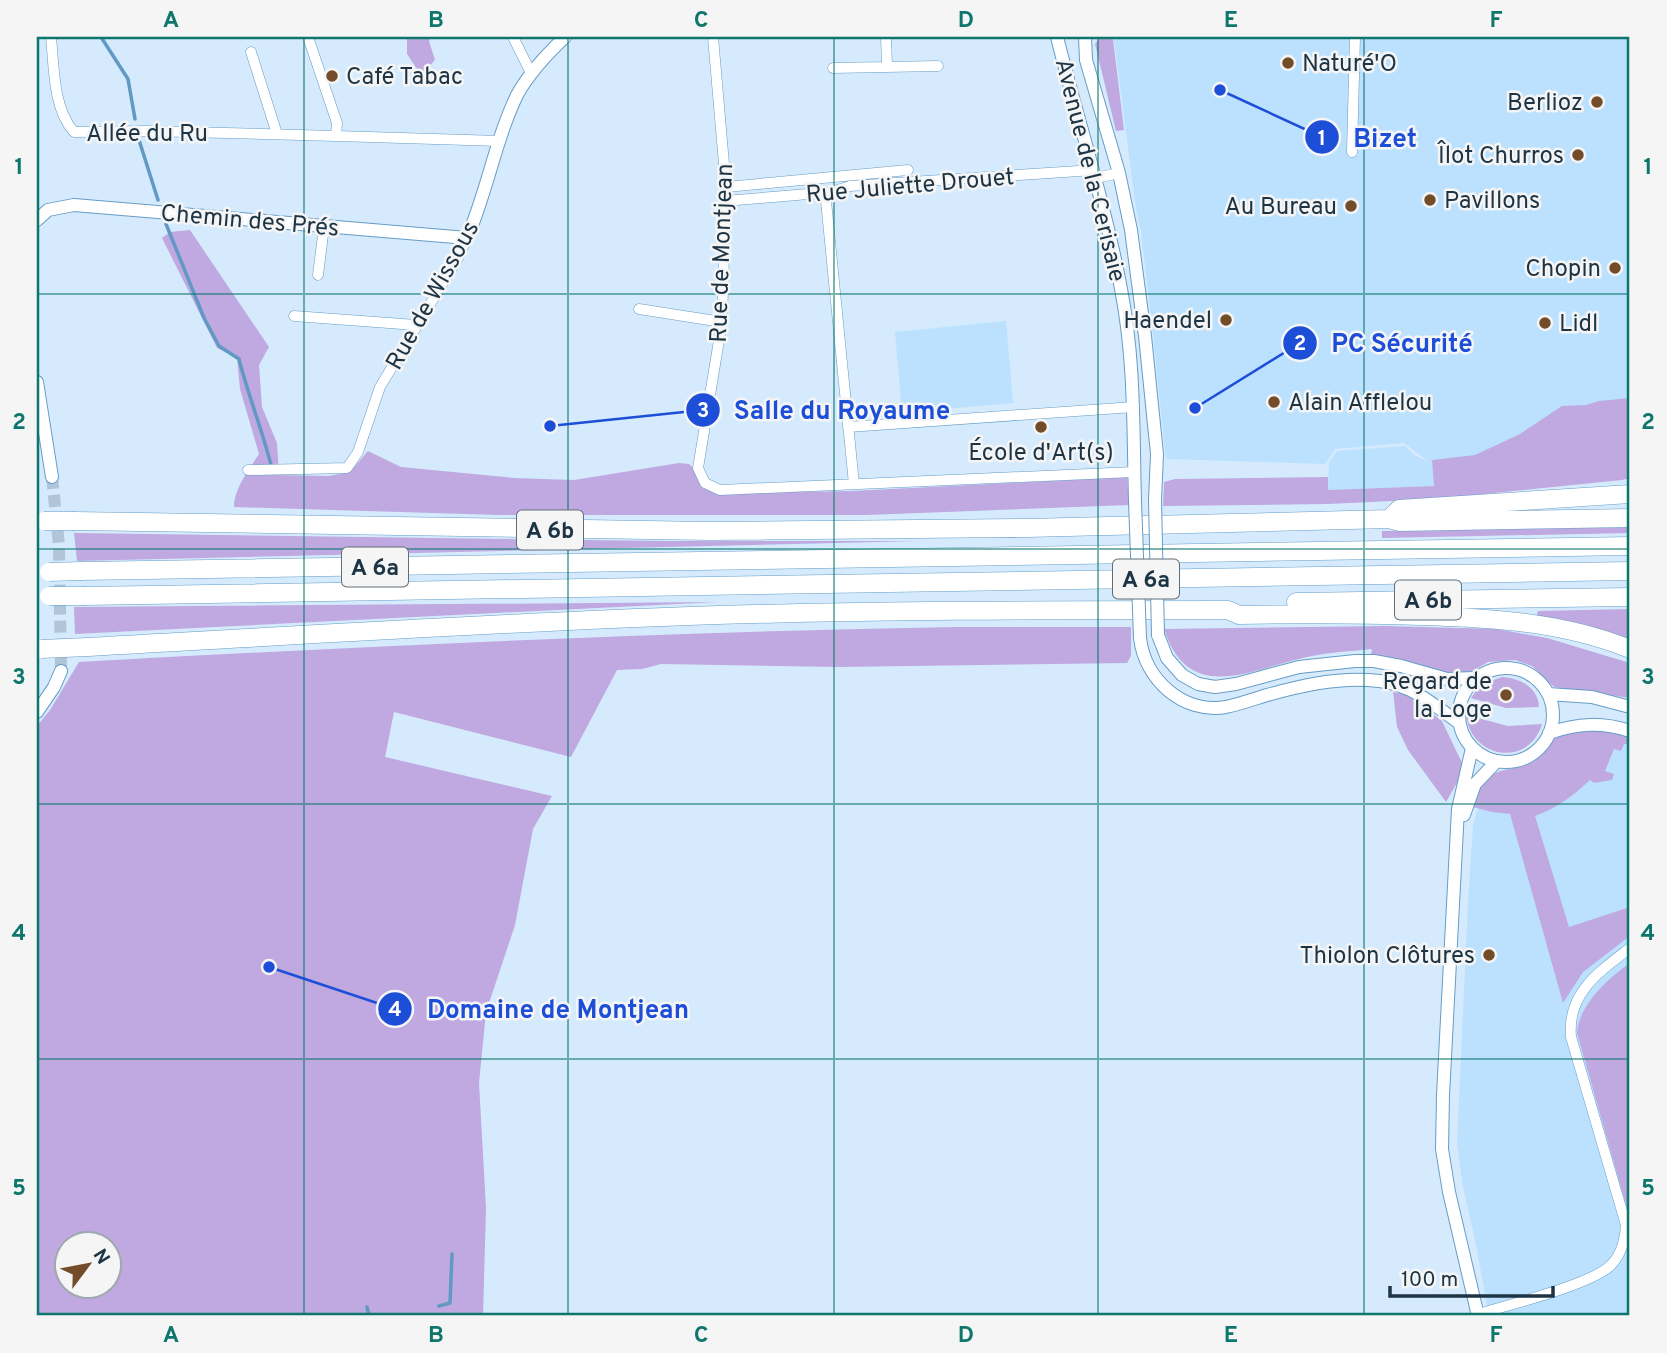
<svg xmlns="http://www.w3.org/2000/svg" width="1667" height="1353" font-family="Overpass,sans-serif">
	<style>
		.built { fill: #bbe1fe }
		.green { fill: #bfa9e0; fill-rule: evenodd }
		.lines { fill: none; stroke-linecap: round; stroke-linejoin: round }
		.stream { stroke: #6199c4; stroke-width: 3.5 }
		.tertiary-tunnel { stroke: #b0c6d8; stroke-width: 12; stroke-dasharray: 12 6; stroke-linecap: butt }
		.minor-casing { stroke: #659cc6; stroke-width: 11 }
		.tertiary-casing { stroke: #659cc6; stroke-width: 14 }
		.motorway-casing { stroke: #659cc6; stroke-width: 19 }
		.minor { stroke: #fff; stroke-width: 10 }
		.tertiary { stroke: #fff; stroke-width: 12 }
		.motorway { stroke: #fff; stroke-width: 18 }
		.tertiary-bridge-casing { stroke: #659cc6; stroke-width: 14; stroke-linecap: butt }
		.motorway-bridge-casing { stroke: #659cc6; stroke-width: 19; stroke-linecap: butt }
		.tertiary-bridge { stroke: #fff; stroke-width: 12 }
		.motorway-bridge { stroke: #fff; stroke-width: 18 }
		.grid { fill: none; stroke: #0f766e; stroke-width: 2; stroke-opacity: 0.55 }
		.poi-dot { fill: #734d2a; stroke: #f5f5f5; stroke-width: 2.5 }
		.labels { text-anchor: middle; stroke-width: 5; stroke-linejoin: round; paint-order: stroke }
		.shield { fill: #f5f5f5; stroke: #5e6e7a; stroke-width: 2 }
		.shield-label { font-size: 23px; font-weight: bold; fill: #1d3445 }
		.poi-label { font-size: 24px; fill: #1d3445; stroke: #f5f5f5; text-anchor: end }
		.street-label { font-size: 24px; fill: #1d3445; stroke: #f5f5f5 }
		.leader { fill: none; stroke: #1d4ed8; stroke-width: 2.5 }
		.callout-dot { fill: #1d4ed8; stroke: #f5f5f5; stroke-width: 2.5 }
		.mark-label { font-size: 21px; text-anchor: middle; font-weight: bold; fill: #fff }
		.callout-label { font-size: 26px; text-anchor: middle; font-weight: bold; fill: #1d4ed8; stroke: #f5f5f5; stroke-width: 5; stroke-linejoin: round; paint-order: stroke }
		.neatline { fill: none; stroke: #0f766e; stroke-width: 2.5 }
		.grid-label { font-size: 23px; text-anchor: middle; font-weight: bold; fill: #0f766e }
	</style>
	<rect width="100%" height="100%" fill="#d5ebfd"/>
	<path class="built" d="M1116,37H1630V419L1480,458L1432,462L1435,486L1328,490L1329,462L1337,451L1405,446L1416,456L1428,461L1404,443L1335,449L1325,464L1166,459L1151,317L1141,231L1136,209L1114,40Z
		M1006,321L1013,403L902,413L895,332Z
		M1558,734L1630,736V1316H1489L1475,1240L1462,1182L1457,1143L1468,902L1473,826L1477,811L1486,790L1499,771L1516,769L1534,760L1546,750Z"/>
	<path class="green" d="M407,37H431L429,41L435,60L421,75L407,54Z
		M1099,39H1113L1124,130L1116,131L1095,44Z
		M190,230L269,347L259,365L262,407L277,443L279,475L329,476L350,472L368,451L401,467L514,478L574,480L679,463L689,464L717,491L729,493L852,491L1127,477L1129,505L867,515H499L234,507C234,489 249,469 259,454L240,389L237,358L217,348L162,238L170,232Z
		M1630,398V478L1622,480L1436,499L1327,504L1163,506L1164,482L1175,479L1328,477V490L1434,486L1432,460L1475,455L1520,434L1562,406L1586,405L1599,401Z
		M1630,527V533L1382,538V531Z
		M74,533L664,541H919L77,561Z
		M717,602L75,634L74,607Z
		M1630,609V640L1536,618L1538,611Z
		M1385,626L1496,629L1547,638L1630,663V698L1554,687L1532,666L1515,660L1488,662L1471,672L1441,673L1371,655L1372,649C1352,651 1332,652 1312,656C1255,667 1189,708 1164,629Z
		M955,627H1131V656L1127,663L838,667L661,664L642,669L617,670L571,757L394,712L385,757L552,796L533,829L515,925L486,1012L479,1083L486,1208L483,1316H37V726L50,710L79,662C371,646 663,632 955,627ZM66,1244H108V1286H66Z
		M1502,677C1520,678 1538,687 1539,707L1506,708L1471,698L1480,685Z
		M1393,692L1408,695L1442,721L1463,765L1461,776L1446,802L1408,750L1397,727Z
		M1466,715L1508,726L1542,724C1529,768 1471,759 1466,715Z
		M1582,726L1630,736V745L1624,744L1621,751L1614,749L1605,771L1614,774L1612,780L1594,783L1590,780C1573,796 1557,808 1535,816L1569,927L1630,907V933L1626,939L1583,972L1563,1003L1510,814L1492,812L1473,807C1476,797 1480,786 1488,778C1499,767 1519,770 1534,761C1545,754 1550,739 1560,733C1567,730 1575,728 1582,726Z
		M1630,963V1219L1577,1033C1579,1005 1608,978 1630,963Z"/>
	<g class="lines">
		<path class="stream" d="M101,37L128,79L135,119
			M139,140L158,200
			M166,224L204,318L219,346L239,359C248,395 262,429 271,465
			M439,1306L450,1303L452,1254
			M367,1307L369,1316"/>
		<path class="tertiary-tunnel" d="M52,477L59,545L61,671"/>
		<g class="minor-casing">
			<path id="minor" d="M51,37C54,66 53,109 74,132L148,131L336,136
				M308,37L337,123L336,136L500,141
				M513,37L531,73
				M713,37L726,187L722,322L698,468L705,483L720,490L1134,472
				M886,37L887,66
				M251,52L277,134
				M833,68L938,66
				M1352,152L1355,37
				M1096,178L1119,173
				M726,187L908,170
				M832,192L826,201L854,484
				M725,201L832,192L850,186L1094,170
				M318,275L324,227
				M639,309L722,322
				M294,316L416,325
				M848,427L1134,407
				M248,470L347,468L358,452L380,387L458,258L467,238
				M1478,1314C1508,1305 1593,1284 1611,1265C1622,1254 1625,1240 1626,1225L1571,1037C1567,993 1599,972 1630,948"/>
		</g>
		<g class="tertiary-casing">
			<path id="tertiary" d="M1057,37C1078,121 1105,204 1121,289C1135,360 1133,430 1135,501
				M1085,37L1086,60L1119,173L1131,230L1145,336L1157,454L1155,500
				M37,220L48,210L74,205L467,238C487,192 495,141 517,95C529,73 547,54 565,37
				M37,382L52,477
				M1158,635L1167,658L1182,675L1198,684L1215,687L1236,684L1299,667L1355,661H1374L1401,666L1447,679L1475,678
				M1140,638C1145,680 1183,714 1226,707C1240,704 1254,699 1267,695C1300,686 1334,678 1368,680C1410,682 1425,699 1458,722
				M1459 715a47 47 0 1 1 94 0a47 47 0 1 1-94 0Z
				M1548,694L1592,697L1630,707
				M37,712L54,687L61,671
				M1549,733C1578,723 1602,722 1630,731
				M1472,748L1458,809L1443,1095L1442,1149L1449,1192L1478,1316
				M1464,815L1475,784L1496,762"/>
		</g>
		<g class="motorway-casing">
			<path id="motorway" d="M1389,519L1399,509L1630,494
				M74,521L710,531L1027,528L1389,519L1400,522L1630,518
				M81,571L1630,546
				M84,596L1630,571
				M1296,602L1630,597
				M88,647C289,636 489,623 689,616C869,610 1049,610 1228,610L1239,615C1300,614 1360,614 1421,616C1493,618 1563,622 1630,649"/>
		</g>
		<use href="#minor" class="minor"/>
		<use href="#tertiary" class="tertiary"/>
		<use href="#motorway" class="motorway"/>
		<g class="tertiary-bridge-casing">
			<path id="tertiary-bridge" d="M1155,500L1158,635
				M1135,501L1140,638"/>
		</g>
		<g class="motorway-bridge-casing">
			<path id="motorway-bridge" d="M44,521H74
				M49,572L81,571
				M49,596H84
				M41,649L88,647"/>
		</g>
		<use href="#tertiary-bridge" class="tertiary-bridge"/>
		<use href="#motorway-bridge" class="motorway-bridge"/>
	</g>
	<path class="grid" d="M304,37V1316M568,37V1316M834,37V1316M1098,37V1316M1364,37V1316M37,294H1630M37,549H1630M37,804H1630M37,1059H1630"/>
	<g class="poi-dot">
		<circle cx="1288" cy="63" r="7"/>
		<circle cx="332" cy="76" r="7"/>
		<circle cx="1597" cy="102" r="7"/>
		<circle cx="1578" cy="155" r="7"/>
		<circle cx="1430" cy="200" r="7"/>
		<circle cx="1351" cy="206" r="7"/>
		<circle cx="1615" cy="268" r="7"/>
		<circle cx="1226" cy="320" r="7"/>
		<circle cx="1545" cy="323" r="7"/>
		<circle cx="1274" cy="402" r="7"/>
		<circle cx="1041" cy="427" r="7"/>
		<circle cx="1506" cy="695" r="7"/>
		<circle cx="1489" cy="955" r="7"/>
	</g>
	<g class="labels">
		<g class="shield">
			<rect x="517" y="510.5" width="66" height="39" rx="5"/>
			<rect x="342" y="547.5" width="66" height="39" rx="5"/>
			<rect x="1113" y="559.5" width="66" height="39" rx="5"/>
			<rect x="1395" y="580.5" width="66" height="39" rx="5"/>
		</g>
		<g class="shield-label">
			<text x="550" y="538">A 6b</text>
			<text x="375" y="575">A 6a</text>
			<text x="1146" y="587">A 6a</text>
			<text x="1428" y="608">A 6b</text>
		</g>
		<g class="poi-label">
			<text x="1302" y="71" text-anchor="start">Naturé'O</text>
			<text x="346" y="84" text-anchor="start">Café Tabac</text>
			<text x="1583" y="110">Berlioz</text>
			<text x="1564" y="163">Îlot Churros</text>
			<text x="1444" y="208" text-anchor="start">Pavillons</text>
			<text x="1337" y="214">Au Bureau</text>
			<text x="1601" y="276">Chopin</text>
			<text x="1212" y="328">Haendel</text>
			<text x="1559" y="331" text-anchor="start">Lidl</text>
			<text x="1288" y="410" text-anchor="start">Alain Afflelou</text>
			<text x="1041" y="460" text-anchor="middle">École d'Art(s)</text>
			<text x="1492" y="689">Regard de<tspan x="1492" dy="28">la Loge</tspan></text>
			<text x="1475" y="963">Thiolon Clôtures</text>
		</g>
		<g class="street-label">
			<text x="147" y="141">Allée du Ru</text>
			<text transform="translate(1091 170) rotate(76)" y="8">Avenue de la Cerisaie</text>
			<text transform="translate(910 185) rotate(-5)" y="8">Rue Juliette Drouet</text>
			<text transform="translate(250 220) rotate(5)" y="8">Chemin des Prés</text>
			<text transform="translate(721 253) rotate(-88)" y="8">Rue de Montjean</text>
			<text transform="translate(432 295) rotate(-61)" y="8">Rue de Wissous</text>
		</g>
	</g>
	<path class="leader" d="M1220 90L1322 137M1195 408L1300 343M550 426L703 410M269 967L395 1009"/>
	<g class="callout-dot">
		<circle cx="1220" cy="90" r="7"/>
		<circle cx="1195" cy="408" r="7"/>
		<circle cx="550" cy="426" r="7"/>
		<circle cx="269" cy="967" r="7"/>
		<circle cx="1322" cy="137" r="18"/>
		<circle cx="1300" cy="343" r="18"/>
		<circle cx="703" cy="410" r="18"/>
		<circle cx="395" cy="1009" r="18"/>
	</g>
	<g class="mark-label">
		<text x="1322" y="145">1</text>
		<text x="1300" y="350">2</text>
		<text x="703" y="417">3</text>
		<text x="395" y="1016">4</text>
	</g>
	<g class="callout-label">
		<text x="1385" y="147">Bizet</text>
		<text x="1402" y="352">PC Sécurité</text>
		<text x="842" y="419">Salle du Royaume</text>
		<text x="558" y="1018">Domaine de Montjean</text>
	</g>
	<rect width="1667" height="1353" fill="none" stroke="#f5f5f5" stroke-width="77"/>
	<g transform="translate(88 1265) rotate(58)"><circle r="33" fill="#f5f5f5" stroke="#9fa8af" stroke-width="2"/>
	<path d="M0-5L12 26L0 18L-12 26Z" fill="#734d2a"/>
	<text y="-10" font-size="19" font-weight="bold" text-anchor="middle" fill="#1d3445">N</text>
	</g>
	<path d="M1390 1286v10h163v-10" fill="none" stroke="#1d3445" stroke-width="3.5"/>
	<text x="1401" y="1286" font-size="21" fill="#1d3445" stroke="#f5f5f5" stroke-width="5" paint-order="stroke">100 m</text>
	<rect x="38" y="38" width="1590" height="1276" class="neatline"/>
	<g class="grid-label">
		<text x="171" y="27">A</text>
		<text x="436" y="27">B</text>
		<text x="701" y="27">C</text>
		<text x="966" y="27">D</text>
		<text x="1231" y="27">E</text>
		<text x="1496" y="27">F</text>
		<text x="19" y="174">1</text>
		<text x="1648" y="174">1</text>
		<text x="19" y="429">2</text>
		<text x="1648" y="429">2</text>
		<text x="19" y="684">3</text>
		<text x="1648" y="684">3</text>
		<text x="19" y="940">4</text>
		<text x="1648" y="940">4</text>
		<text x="19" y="1195">5</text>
		<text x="1648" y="1195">5</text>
		<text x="171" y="1342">A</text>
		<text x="436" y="1342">B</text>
		<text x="701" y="1342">C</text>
		<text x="966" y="1342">D</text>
		<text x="1231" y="1342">E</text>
		<text x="1496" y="1342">F</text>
	</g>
</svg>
